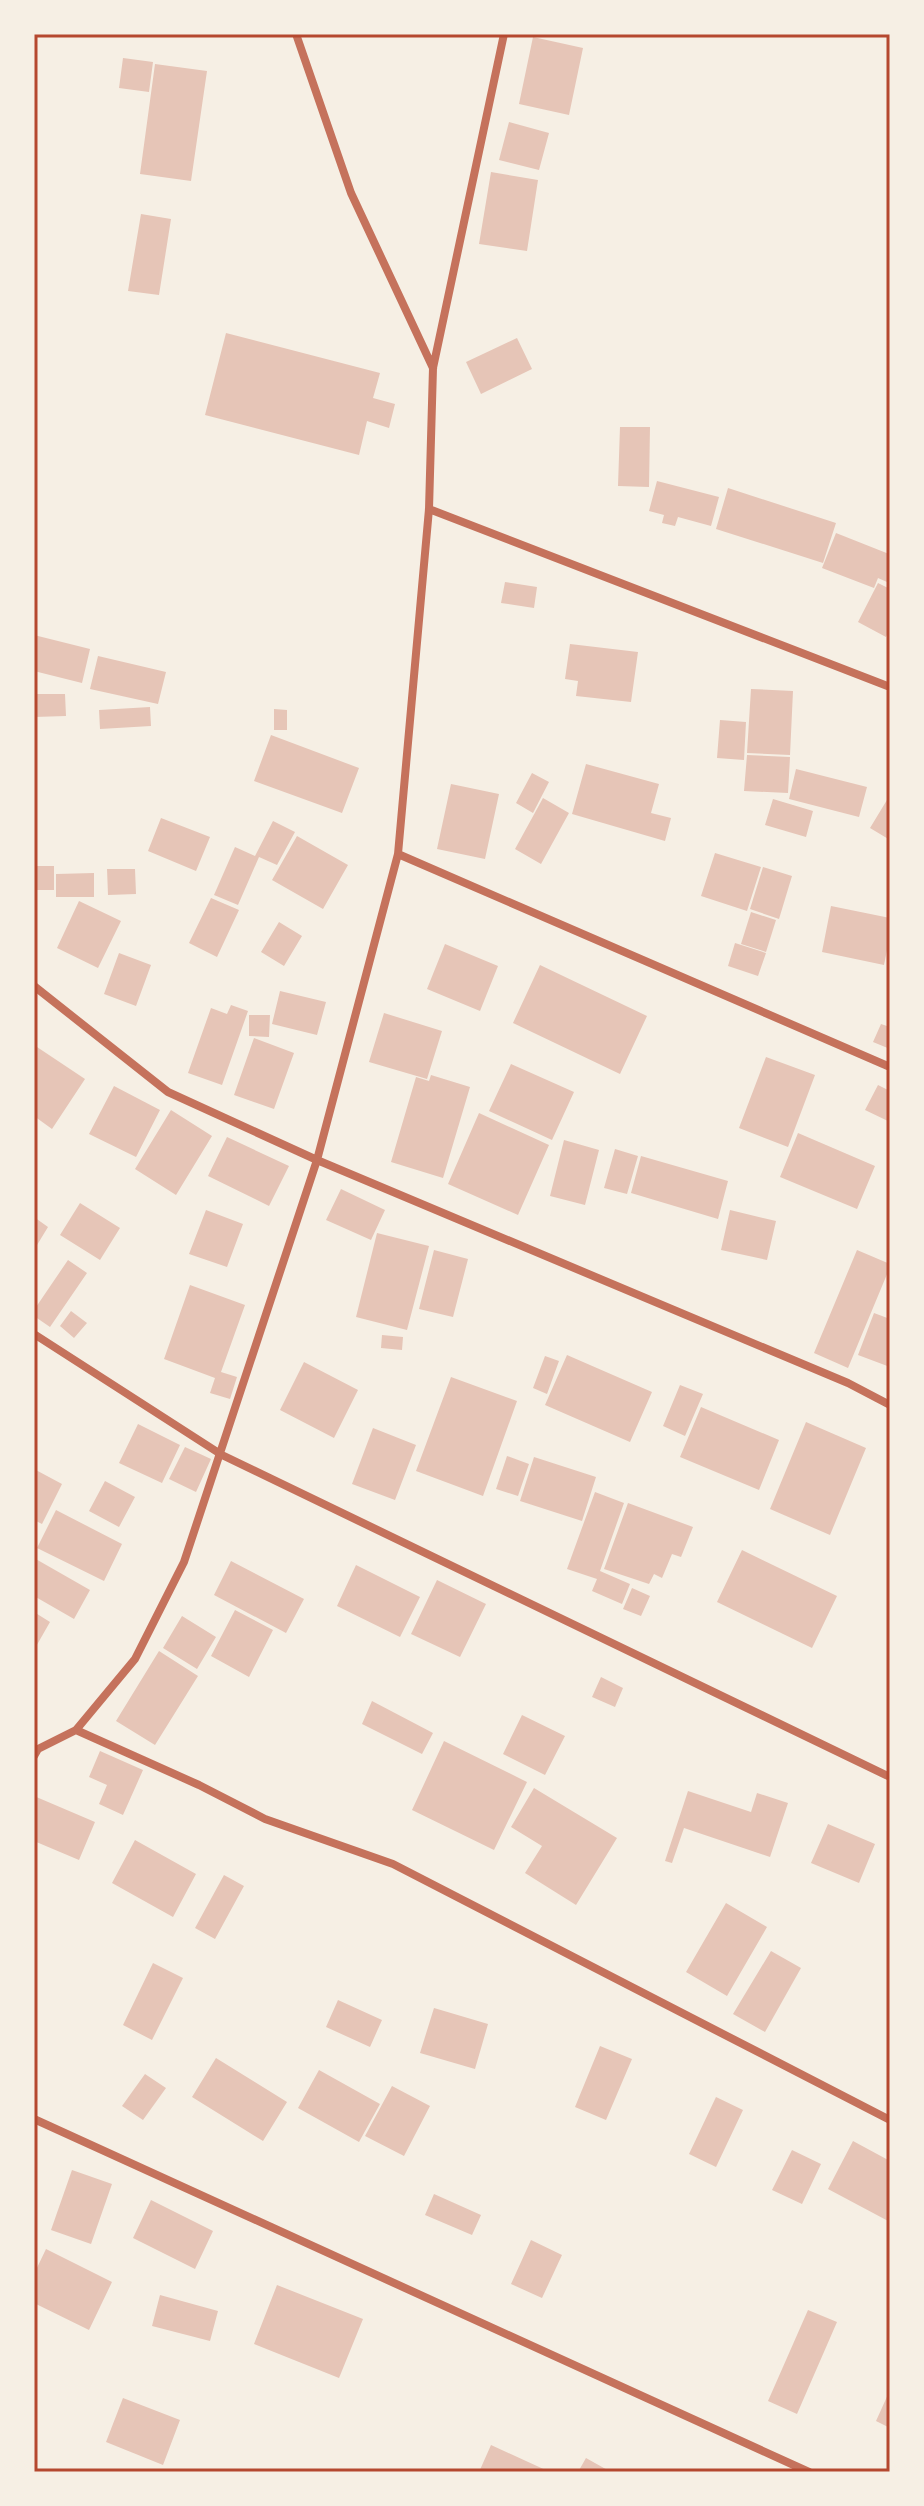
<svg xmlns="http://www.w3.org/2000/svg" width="924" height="2506" font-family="'DejaVu Sans',sans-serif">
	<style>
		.building { fill: #e6c5b7 }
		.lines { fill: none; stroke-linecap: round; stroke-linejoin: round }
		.minor { stroke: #c5725c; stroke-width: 8 }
		.neatline { fill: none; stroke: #b5482f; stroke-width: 3 }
	</style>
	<rect width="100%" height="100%" fill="#f6efe4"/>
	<path class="building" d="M533,37L583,48L569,115L519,104Z
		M123,58L153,62L149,92L119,88Z
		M155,64L207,71L191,181L140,174Z
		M509,122L549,133L539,170L499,160Z
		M491,172L538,180L527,251L479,244Z
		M141,214L171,219L159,295L128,291Z
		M226,333L380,373L373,398L395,404L389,428L367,421L359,455L205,415Z
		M517,338L532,369L481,394L466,362Z
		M620,427H650L649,487L618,486Z
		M657,481L719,497L711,526L678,517L675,526L662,523L664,515L649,511Z
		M728,488L836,523L823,563L716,529Z
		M836,533L889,554L887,560L890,562V573L887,582L878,578L874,588L822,568Z
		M505,582L537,587L534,608L501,603Z
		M878,583L890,589V629L886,637L858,622Z
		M34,635L90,649L82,683L34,671Z
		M570,644L638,652L631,702L576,696L578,681L565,679Z
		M98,656L166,672L158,704L90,689Z
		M751,689L793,691L790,755L747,753Z
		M35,694H65L66,716L34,717Z
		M150,707L151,726L100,729L99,710Z
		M274,709L287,710V730H274Z
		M720,720L746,722L744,760L717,758Z
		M271,735L359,768L342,813L254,781Z
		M747,755L790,757L788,793L744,791Z
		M586,764L659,784L651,813L671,818L665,841L572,814Z
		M796,769L867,787L859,817L789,799Z
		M532,773L549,782L533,813L516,803Z
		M451,784L499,794L485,859L437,849Z
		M890,795V840L870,828Z
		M543,798L569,813L541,864L515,849Z
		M773,799L813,811L806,837L765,825Z
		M161,818L210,837L196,871L148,851Z
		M273,821L295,832L277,865L259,857L238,905L214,895L235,847L255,856Z
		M297,836L348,865L323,909L272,880Z
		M715,853L761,867L747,911L701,896Z
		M34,866H54V890H34Z
		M763,867L792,876L779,919L750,909Z
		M107,869H135L136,894L108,895Z
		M94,873V897H56V874Z
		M211,898L239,910L217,957L189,943Z
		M79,901L121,921L98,968L57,948Z
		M831,906L890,918V935L884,965L822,952Z
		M751,912L776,920L766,952L741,944Z
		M279,922L302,936L284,966L261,952Z
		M735,943L766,953L758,976L728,966Z
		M445,944L498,966L480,1011L427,989Z
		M119,953L151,965L136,1006L104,994Z
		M540,965L647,1016L620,1074L513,1023Z
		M280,991L326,1002L317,1035L272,1024Z
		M231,1005L248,1011L222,1085L188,1073L211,1008L227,1014Z
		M384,1013L442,1031L427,1079L369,1062Z
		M249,1015H270L269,1037L249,1036Z
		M881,1024L890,1027V1049L873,1042Z
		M254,1038L294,1053L274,1109L234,1095Z
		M34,1045L85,1079L52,1129L34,1116Z
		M766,1057L815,1075L788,1147L739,1128Z
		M511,1064L574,1092L552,1140L489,1111Z
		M431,1075L470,1087L443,1178L391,1162L416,1077L429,1081Z
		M878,1085L890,1091V1122L865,1110Z
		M114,1086L160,1110L136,1157L89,1134Z
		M171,1110L212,1136L176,1195L135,1169Z
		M479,1113L549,1145L518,1215L448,1184Z
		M798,1133L875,1166L857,1209L780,1177Z
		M227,1137L289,1166L269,1206L208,1176Z
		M564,1140L599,1150L585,1205L550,1196Z
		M615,1149L638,1156L627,1194L604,1188Z
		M641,1156L728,1181L718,1219L631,1193Z
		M341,1189L385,1210L371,1240L326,1220Z
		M80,1203L120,1228L100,1260L60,1235Z
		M206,1210L243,1224L227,1267L189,1254Z
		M730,1210L776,1221L767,1260L721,1250Z
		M34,1217L48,1227L34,1250Z
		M377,1233L429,1246L407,1330L356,1317Z
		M434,1250L468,1259L453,1317L419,1309Z
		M857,1250L890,1264V1267L848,1368L814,1353Z
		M68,1260L87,1273L50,1327L34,1316V1310Z
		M190,1285L245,1305L221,1372L237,1377L230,1399L210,1393L215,1378L164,1359Z
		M71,1311L87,1323L74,1338L60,1326Z
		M874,1313L890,1319V1367L858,1355Z
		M382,1335L403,1337L402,1350L381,1348Z
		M567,1355L652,1392L630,1442L545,1405Z
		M545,1356L559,1361L547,1394L533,1388Z
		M304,1362L358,1390L334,1438L280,1410Z
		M451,1377L517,1401L483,1496L416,1471Z
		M680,1385L703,1394L685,1436L663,1426Z
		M701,1407L779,1440L759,1490L680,1457Z
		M806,1422L866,1448L830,1535L770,1509Z
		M138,1424L180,1445L162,1483L119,1463Z
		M373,1428L416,1445L395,1500L352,1484Z
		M185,1447L211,1459L196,1492L169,1479Z
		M507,1456L529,1464L518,1496L496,1489Z
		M534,1457L596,1477L582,1521L520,1501Z
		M34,1469L62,1484L42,1524L34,1520Z
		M105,1481L135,1497L119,1527L89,1511Z
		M595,1492L624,1503L600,1571L630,1584L622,1604L592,1591L597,1579L567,1569Z
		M628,1503L693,1527L681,1557L672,1554L662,1578L654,1574L649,1584L604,1569Z
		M56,1510L122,1544L104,1581L37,1548Z
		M742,1550L837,1596L812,1648L717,1602Z
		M34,1558L90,1590L74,1619L34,1596Z
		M231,1561L304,1599L286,1633L214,1595Z
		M356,1565L420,1597L400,1637L337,1606Z
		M437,1580L486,1604L460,1657L411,1634Z
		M632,1588L650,1596L641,1616L623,1609Z
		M235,1610L273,1630L249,1677L211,1656Z
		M34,1612L50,1622L34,1650Z
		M182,1616L216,1637L197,1669L163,1648Z
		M159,1651L198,1676L155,1745L116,1721Z
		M601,1677L623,1688L615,1707L592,1697Z
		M372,1701L433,1733L422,1754L362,1724Z
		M522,1715L565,1736L545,1775L503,1754Z
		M444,1741L527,1782L494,1850L412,1810Z
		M100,1751L143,1770L123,1815L99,1804L107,1785L89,1777Z
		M534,1788L617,1838L576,1905L525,1873L542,1846L511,1827Z
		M688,1791L751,1812L757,1793L788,1803L770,1857L684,1828L672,1863L665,1861Z
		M34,1796L95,1822L79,1860L34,1841Z
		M828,1824L875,1844L859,1883L811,1863Z
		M135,1840L196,1874L173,1917L112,1883Z
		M224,1875L244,1886L215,1939L195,1928Z
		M726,1903L767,1927L727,1996L686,1972Z
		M771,1951L801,1968L765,2032L733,2014Z
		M153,1963L183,1978L152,2040L123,2025Z
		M338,2000L382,2020L370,2047L326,2027Z
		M434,2008L488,2024L475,2069L420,2053Z
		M600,2046L632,2059L606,2120L575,2107Z
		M216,2058L287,2102L263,2141L192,2097Z
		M319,2070L380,2104L359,2142L298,2108Z
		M145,2074L166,2088L143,2120L122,2106Z
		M392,2086L430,2106L404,2156L365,2136Z
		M716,2097L743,2110L716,2167L689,2154Z
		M853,2141L890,2161V2222L828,2189Z
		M792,2150L821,2164L802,2204L772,2190Z
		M72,2170L112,2184L91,2244L51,2230Z
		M434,2194L481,2215L472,2235L425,2215Z
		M151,2200L213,2231L195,2269L133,2238Z
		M531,2240L562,2255L542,2298L511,2284Z
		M46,2249L112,2282L89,2330L34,2303V2274Z
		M277,2285L363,2319L339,2378L254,2344Z
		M160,2295L218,2311L210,2341L152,2326Z
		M808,2310L837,2322L797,2414L768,2401Z
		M890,2390V2428L876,2421Z
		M123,2398L180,2420L163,2465L106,2442Z
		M491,2445L550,2472H479Z
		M586,2458L611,2472H578Z"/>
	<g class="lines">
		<path class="minor" d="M296,34L351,193L433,368
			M429,509L890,687
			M398,854L890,1067
			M34,986L168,1092L317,1160L848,1383L890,1405
			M34,1334L222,1455L890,1777
			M76,1730L199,1785L265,1819L393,1864L890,2120
			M34,1756L38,1749L76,1730L135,1659L184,1562L317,1160L398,854L429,509L433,368L504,34
			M34,2119L809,2472"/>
	</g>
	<rect width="924" height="2506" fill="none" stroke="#f6efe4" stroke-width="72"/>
	<rect x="36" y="36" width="852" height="2434" class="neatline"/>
</svg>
